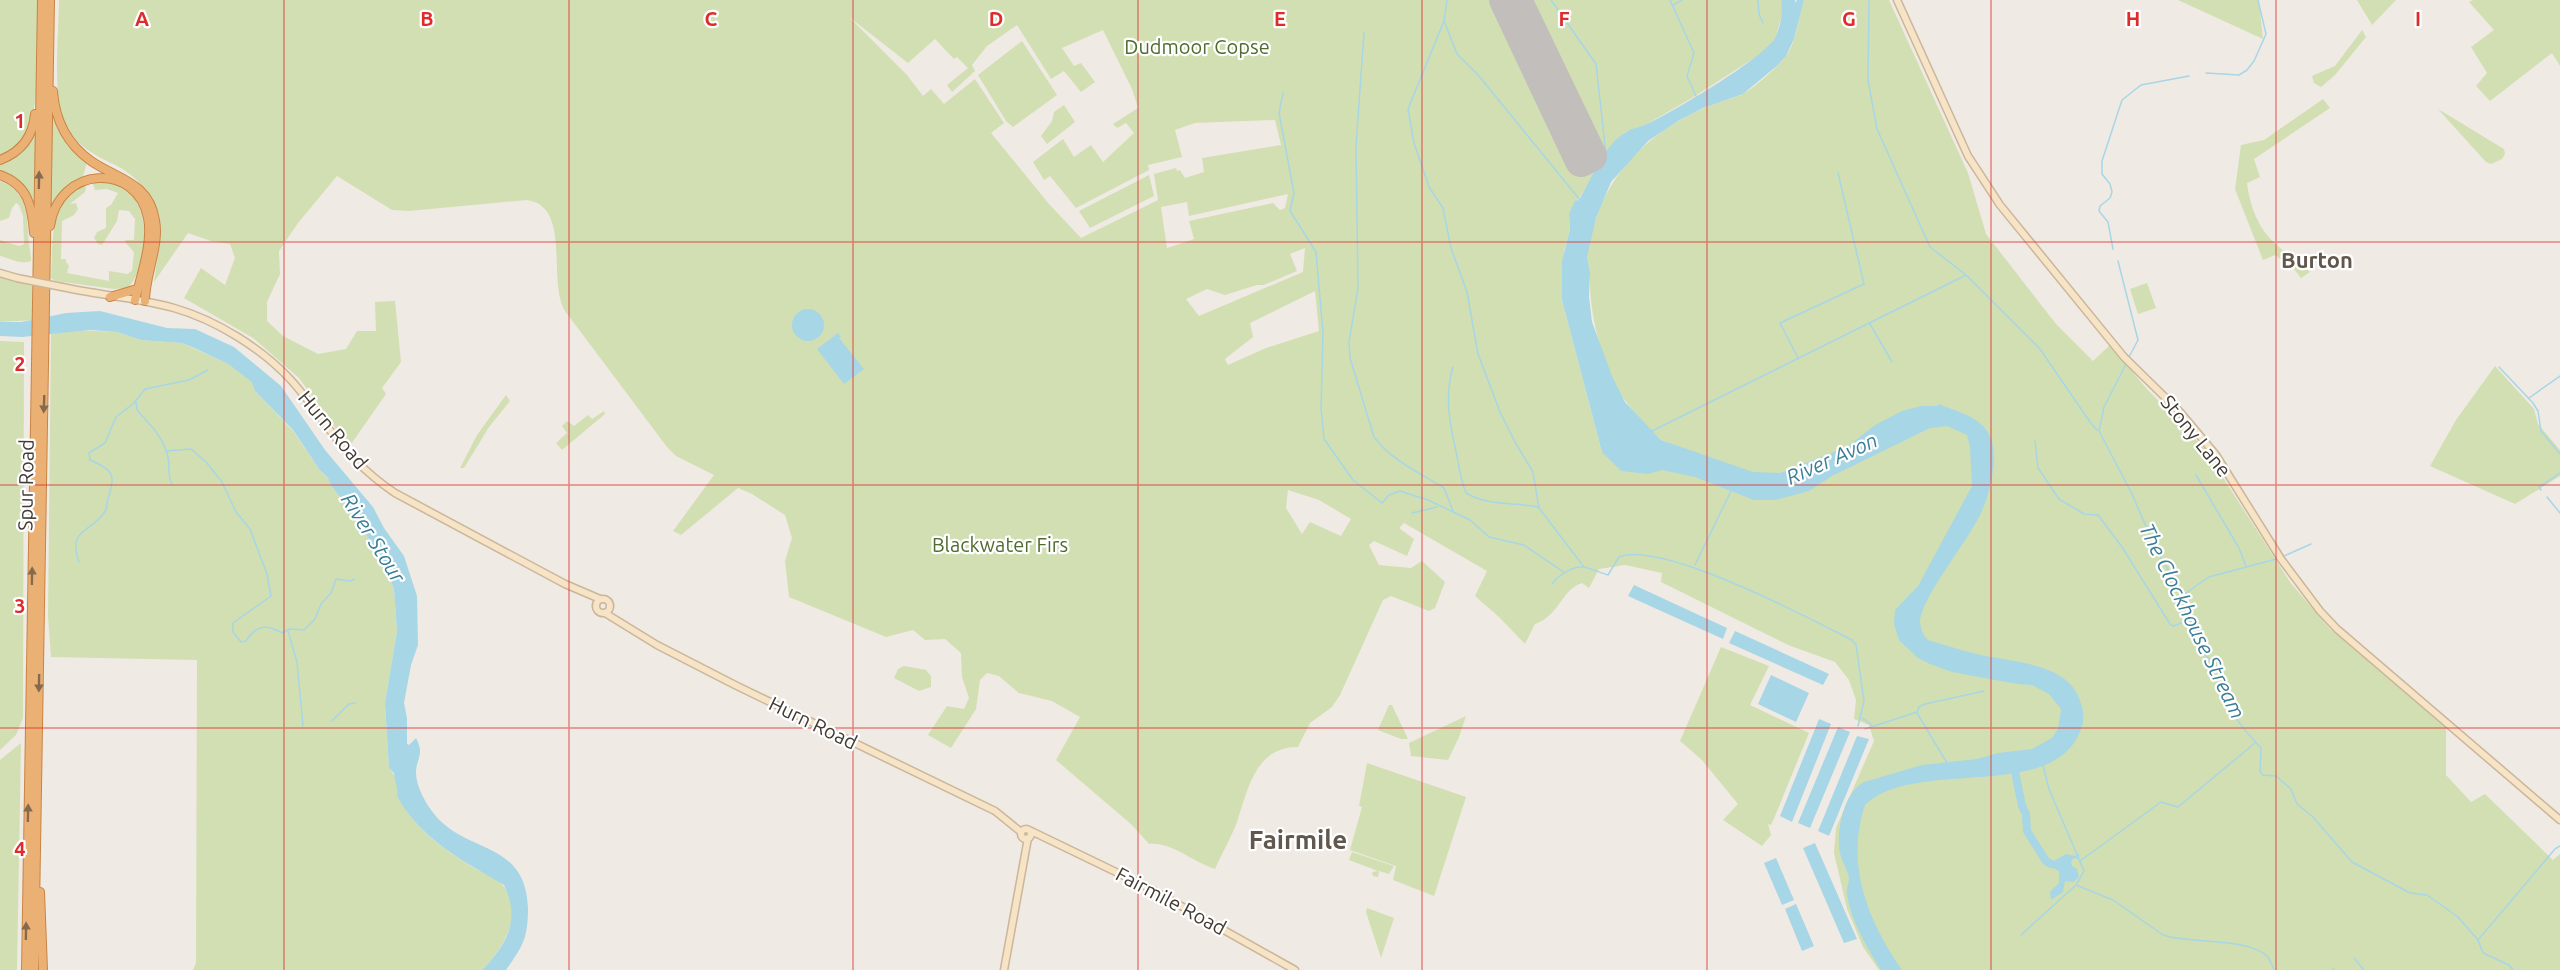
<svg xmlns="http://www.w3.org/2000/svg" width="2560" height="970" font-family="Ubuntu,sans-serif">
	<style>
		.green { fill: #d2dfb2; fill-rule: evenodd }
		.water { fill: #a7d6e6 }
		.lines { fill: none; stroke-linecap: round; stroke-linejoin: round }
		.stream { stroke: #a7d6e6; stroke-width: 1.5 }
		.river { stroke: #a7d6e6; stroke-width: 8 }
		.runway { stroke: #c2bebc; stroke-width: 32 }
		.secondary-casing { stroke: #cab699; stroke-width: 9 }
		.highway-casing { stroke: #c88445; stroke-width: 10 }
		.secondary { stroke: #f7e4c7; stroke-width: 6 }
		.highway { stroke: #ebb174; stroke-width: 8 }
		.secondary-bridge-casing { stroke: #cab699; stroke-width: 9; stroke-linecap: butt }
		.secondary-bridge { stroke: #f7e4c7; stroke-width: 6 }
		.oneway { fill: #856a4e }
		.grid { fill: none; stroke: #de2c2d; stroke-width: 1.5; stroke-opacity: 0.55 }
		.labels { text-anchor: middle; stroke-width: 4.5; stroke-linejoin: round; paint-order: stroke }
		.park-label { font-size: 20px; fill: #4f6b30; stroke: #fff }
		.street-label { font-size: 20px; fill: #413a35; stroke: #fff }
		.water-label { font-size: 21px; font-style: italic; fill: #3a7e97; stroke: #fff }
		.quarter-label { font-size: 22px; font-weight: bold; fill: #62574d; stroke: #fff }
		.district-label { font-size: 26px; font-weight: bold; fill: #62574d; stroke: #fff }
		.grid-label { font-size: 20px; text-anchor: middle; font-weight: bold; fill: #de2c2d; stroke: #fff; stroke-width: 4.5; stroke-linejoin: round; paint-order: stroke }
	</style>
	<rect width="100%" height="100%" fill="#f0eae4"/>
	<path class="green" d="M0,0H38C38,31 42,125 20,145C15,150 6,153 0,157Z
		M59,0H1781L1783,10L1776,37L1765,51L1692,98L1647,124L1625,132L1596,166L1589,183L1569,213L1570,229L1564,251L1562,300L1602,452L1667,442L1661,440C1650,428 1637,417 1627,403C1604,374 1589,315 1590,278C1590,271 1587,263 1587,256C1587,245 1591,235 1594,225C1610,170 1651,132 1702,109C1714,103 1728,100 1741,95C1752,90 1778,67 1786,56C1797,41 1798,18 1804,0H1889L1968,173L1986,234L2056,324L2093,361L2110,345L2146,388L2204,448L2290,582L2329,628L2446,727V775L2471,802L2485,794L2553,860L2560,854V970H1879L1863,947L1847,909L1834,853L1836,828L1874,741L1869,725L1854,719L1856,700L1849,680L1835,662L1788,645L1661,582L1662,573L1625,565L1599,569L1589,588L1582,583C1561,590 1560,615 1535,624L1525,644L1499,617L1475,596L1487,571L1404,523L1399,528L1414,539L1407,556L1374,541L1369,545L1379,565L1411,568L1422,561L1445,582L1435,608L1429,611L1391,596L1383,600L1340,695L1332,707L1310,723L1298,747C1255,747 1248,789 1237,822C1231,838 1222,853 1215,869C1192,862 1173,842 1149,844L1132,825L1056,760L1080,717L1052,701L1019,693L999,676L987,673L980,680L976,709L951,748L928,735L947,706L964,709L969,698L962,677L961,653L945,639L925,640L913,630L886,637L789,597L785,561L792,538L785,515L752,494L738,488L681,535L673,531L714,475L676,456L667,447L565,311C547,282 572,206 527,200L409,211L392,210L337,176L298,223L279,251L280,274L267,302V321L283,336L318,354L346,349L357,331H376L375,302L395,301L401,362L382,388L386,394L349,447L299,378L253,338L184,298L201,268L225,285L235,258L230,244L211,241L188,233L154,282C156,264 161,245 161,227C160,201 135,173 113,164C96,156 76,145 67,128C51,100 59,33 59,0ZM849,17L908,63L935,39L954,59L957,57L968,68L947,85L952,92L975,71L972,65L987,46L1017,25L1051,79L1064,71L1081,92L1095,82L1081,63L1074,66L1062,48L1103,30L1132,89L1138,108L1113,124L1117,128L1126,123L1134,133L1103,162L1091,145L1074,157L1063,139L1033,162L1044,180L1050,176L1076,208L1149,170L1148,165L1182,157L1175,130L1195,123L1275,120L1281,145L1202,158L1204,172L1185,178L1180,170L1177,171L1176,168L1154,174L1158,200L1081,238L1049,204L991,133L1004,123L975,79L944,104L931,89L923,96L907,75ZM1288,194L1285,208L1280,210L1273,203L1189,221L1194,239L1167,248L1161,207L1187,202L1189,216ZM1305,248L1303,272L1199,316L1186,299L1207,289L1225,295L1257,285H1264L1297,271L1290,254ZM1315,291L1319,331L1266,348L1228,365L1225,359L1253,337L1250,323ZM1288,490L1319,500L1351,519L1341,536L1310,522L1302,534L1286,508Z
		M2178,0H2259L2263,39Z
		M2357,0H2396L2372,25Z
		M2473,0H2560V66L2552,53L2490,101L2476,86L2487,73L2471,47L2494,30L2469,2Z
		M2362,30L2366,37L2335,75L2321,87L2314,83L2312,76L2335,66Z
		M1022,41L1057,95L1013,127L1006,121L978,75Z
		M2323,99L2330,108L2254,159L2260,177L2247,183C2250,206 2258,229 2277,245C2287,255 2299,261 2310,272L2301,278L2294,269L2275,255L2263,260L2235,189L2241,145L2264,140Z
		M1064,105L1075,122L1047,144L1041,136L1052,121L1054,112Z
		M2438,109L2504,149L2505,154L2502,159L2491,164L2486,162Z
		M52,113H54C57,134 72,149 87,162L83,177L66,186L50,206Z
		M35,128L36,200L34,205L28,194L0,173V163Z
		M1149,175L1154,196L1090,228L1079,211Z
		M0,181C24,190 27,209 28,232C28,242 31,251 31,261C19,265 11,258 0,256V240L19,246L24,244L23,216L19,205L16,203L12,208L9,218L0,221Z
		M97,182C152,177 155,258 128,288L114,289L55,281L51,278C53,243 48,203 84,185L86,186L85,192L70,204L76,203L78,209L74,215L62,221L61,259H66V262L69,266L67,273L109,281V271L127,274L132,271L134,252L126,243L125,240H134L135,219L129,211L119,210L117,221L102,245L98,244L94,238L97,232L106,228V208L111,205L118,193L107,189L95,190L93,184Z
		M0,276L32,286L33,320L0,322Z
		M2147,283L2156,308L2138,314L2130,289Z
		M73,330L117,332L141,340L182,343L228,364L253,382L255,391L293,431L319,469L328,478L330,484L359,522L385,566L394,589L397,631L385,703L389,768C395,774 399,787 398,796C414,829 443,849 474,868C483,873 499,879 505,888C524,917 502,949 482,970H193L196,963L197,660L51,657L48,616L51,334Z
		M0,341L24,342L23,718L16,735L0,750Z
		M2495,366L2534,409L2538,424L2560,450V476L2515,504L2430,466L2456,420Z
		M506,395L510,401L489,427L464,468H460L477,435Z
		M604,411L605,414L562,450L556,443L567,433L562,426L567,421L574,426L588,415L592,419Z
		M1721,647L1769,666L1750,705L1809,733L1775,816L1771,825L1768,824L1771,835L1762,846L1723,820L1738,804L1702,760L1680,741Z
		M904,666L926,670L931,676V687L919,691L894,678L898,669Z
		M1389,705H1392L1408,739H1401L1378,730Z
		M1466,716L1459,737L1448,760L1411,756L1409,743Z
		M21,743L17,970H0V760Z
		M1367,763L1466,797L1434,896L1393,880L1396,866L1350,850L1362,807L1359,806Z
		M1352,852L1394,866L1389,874L1379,871L1378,877L1373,876L1372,872L1378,871L1349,860Z
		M1367,908L1394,918L1381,958L1366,912Z"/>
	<path class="water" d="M1781,0H1795V3L1797,0H1804L1794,39L1786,56L1778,65L1743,94L1703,108L1678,121L1648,141L1611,182L1596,218L1587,257L1590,273L1589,297L1592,322L1612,376L1625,402L1661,440L1753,472L1780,473L1847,447L1875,425L1902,411L1921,406H1938V404C1953,410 1971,414 1983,426C1994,437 1995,453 1993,469C1991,484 1988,498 1981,513C1968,541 1924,594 1920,620C1920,627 1923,636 1928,640C1946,645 1963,651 1981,655C2014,662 2072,664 2081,704C2083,709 2084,716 2083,722C2063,807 1917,755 1865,805C1845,865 1868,921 1902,970H1881C1867,947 1850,920 1847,893C1846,888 1849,884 1849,880C1849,872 1842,862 1840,853C1836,832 1843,793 1864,782L1922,765L1977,759L1998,753L2032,749L2052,738L2058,729L2061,709L2049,694L2032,685L2017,684L1952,672L1930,664L1918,658L1899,640L1894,624L1895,610L1918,586L1972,486L1970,447L1967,435L1947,426L1930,428L1832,476L1809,491L1775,500H1754L1695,477L1662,470L1648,474L1621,471L1602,452L1562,300V261L1570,229L1569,213L1575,201L1579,200C1593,177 1602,147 1626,132C1632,128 1640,127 1647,124C1671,113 1768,56 1776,36C1781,25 1783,11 1781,0Z
		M792 325a16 16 0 1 1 32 0a16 16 0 1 1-32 0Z
		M100,311L167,328L195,329L234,347L281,386L325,450L373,507L384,528L404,556L417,596L418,645L411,665L404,703L407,718V744L409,745L416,738C425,755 416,758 416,773C416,784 423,798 429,807C461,857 525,836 528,908C528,938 523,946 506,970H482C507,944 521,920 504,885C463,861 420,839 397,796C399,788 394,781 394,773L389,768L385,703L397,631L394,589L385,566L359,522L330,484L328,478L319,469L293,430L255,391L252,382L228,364L192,347L182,343L141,340L117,332L90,330L22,337L0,336V322H21L66,313Z
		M838,333L841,337L839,338L864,369L844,384L817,349Z
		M1634,585L1727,628L1723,639L1628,596Z
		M1735,631L1829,674L1823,685L1729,643Z
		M1771,675L1809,693L1796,722L1758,704Z
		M1819,719L1831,724L1792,822L1780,816Z
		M1838,727L1850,732L1810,828L1798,823Z
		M1857,736L1869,739L1829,836L1818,831Z
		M1815,843L1857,939L1844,943L1803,848Z
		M2079,853V859L2074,858L2071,862L2072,866L2077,869L2079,877L2073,882L2065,881L2063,892L2051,900L2050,892L2059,883V871L2047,865L2043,858L2052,862L2066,854L2075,856Z
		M1776,858L1794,900L1782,905L1764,863Z
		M1796,904L1814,946L1802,951L1785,909Z"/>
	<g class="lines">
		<path class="stream" d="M1447,0L1444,21L1457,54L1479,76L1580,200
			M1551,0L1596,64L1606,155
			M1670,0L1694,53L1687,76L1696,96
			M1758,0L1759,14L1763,23
			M1869,0L1868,80L1877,129L1930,247L1966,275L2040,349L2090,422L2097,430
			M1673,5L1682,0
			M1444,21L1408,109L1414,143L1429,187L1443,208L1451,248L1467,292L1478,354L1500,412L1515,442L1533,472L1539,508L1584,567
			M1364,33L1356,146L1358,288L1349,342L1350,358L1374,437C1391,460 1421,474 1444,488L1453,511
			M2206,73L2239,75L2247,70L2254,61L2266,34L2258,0
			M1283,93L1279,113L1294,193L1290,211L1316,252L1323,333L1321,408L1324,439L1353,480L1382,503L1389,495L1400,491L1428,500L1470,520L1489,537L1524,545L1565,573
			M2113,249L2108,222L2099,211L2100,206L2110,198L2112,192L2110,184L2102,174V161L2122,100L2141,85L2189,76
			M2118,261L2138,340L2129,357
			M1870,324L1892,362
			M1798,358L1780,323L1864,284L1838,173
			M2126,364L2104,407L2099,431L2132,494L2157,552L2182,592L2186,616L2201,634L2204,654C2228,674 2217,679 2228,703C2235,720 2248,734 2261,748L2260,772L2263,775L2276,776L2291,789L2297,804L2313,817L2352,862L2410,893L2427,895L2458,917L2478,940L2483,953L2509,965L2513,970
			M1453,367C1444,397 1450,426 1457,456C1459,468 1461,481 1466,493C1487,506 1514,502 1538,507
			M2499,367L2533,403L2538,411L2541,431L2560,454
			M2529,398L2560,376
			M136,402L137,410C150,425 163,436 168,457C170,466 167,476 172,484
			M1652,431L1966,275
			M2035,441L2038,468L2059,499L2084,514L2098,515L2122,547L2170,624L2173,626L2187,621
			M166,451L191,449L206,462L222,482L236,512L250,529L267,574L271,596L233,623V632L241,642L246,641C256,625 266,624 282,633L289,629L304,630L315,619L321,604L331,593L336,579L350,581L355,579
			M2196,475L2239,548L2246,566
			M2541,490L2539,487L2560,473
			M2547,497L2560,513
			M1412,513L1437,507
			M2284,556L2311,544
			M79,562C67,529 90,533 104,513C108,508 106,504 108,499C116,475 114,470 90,460L89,453L105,443L116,417L134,403L145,389L189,380L208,370
			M1695,565L1731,491
			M1552,584C1558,576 1572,566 1583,567C1591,568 1600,573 1608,575L1619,557C1661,540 1809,618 1852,640L1856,645L1864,701L1858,726
			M2183,595L2209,577L2276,559
			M288,631L297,662L303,726
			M1917,713L1947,763
			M1862,718L1872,725
			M332,721L349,704L355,703
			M1865,729L1917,712L1919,707L1925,704L1984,691
			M2080,861L2161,802L2178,807L2255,743
			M2076,885L2113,900L2163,935C2187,944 2250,937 2268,957C2271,961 2272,966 2274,970
			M2021,935L2076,885L2084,871L2049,789L2043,765
			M2478,940L2555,849L2560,846
			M2354,958L2364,970
			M2332,970L2334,969"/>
		<path class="river" d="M2013,762L2022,806L2026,814L2027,831L2046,861L2051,864"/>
		<path class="runway" d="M1505,0L1581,161L1591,156L1516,0"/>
		<g class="secondary-casing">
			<path id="secondary" d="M1897,0L1968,156L2000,205L2124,357L2180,412L2216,455L2281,559L2320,611L2337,629L2560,820
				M0,273L17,278
				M62,287C99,295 138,298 174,308C216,320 261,348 290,379C313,404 330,434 353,458C366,471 380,483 395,493L565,584L600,599
				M596 606a7 7 0 1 1 14 0a7 7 0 1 1-14 0Z
				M605,613L657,645L737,686L995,811L1021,832
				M1021 834a5 5 0 1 1 10 0a5 5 0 1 1-10 0Z
				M1029,830L1149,888L1295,970
				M1004,970L1028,838"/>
		</g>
		<g class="highway-casing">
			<path id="highway" d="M53,91C55,119 67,144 91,161C117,179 149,182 155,220C160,246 145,274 145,301
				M0,160C21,152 33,136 35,114
				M0,175C28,185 32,206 34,233
				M50,226C59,165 137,162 148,218C153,243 141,275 135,300
				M110,297L137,289
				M40,892L43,970
				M26,970L42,0
				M34,970L50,0"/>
		</g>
		<use href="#secondary" class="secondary"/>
		<use href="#highway" class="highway"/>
		<g class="secondary-bridge-casing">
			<path id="secondary-bridge" d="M17,278L62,287"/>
		</g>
		<use href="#secondary-bridge" class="secondary-bridge"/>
	</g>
	<defs><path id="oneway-solid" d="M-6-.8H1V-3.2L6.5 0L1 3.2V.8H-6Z" transform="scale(1.5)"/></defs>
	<g class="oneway">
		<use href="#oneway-solid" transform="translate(39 180) rotate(-89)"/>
		<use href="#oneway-solid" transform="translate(44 404) rotate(92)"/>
		<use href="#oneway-solid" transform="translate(32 576) rotate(-89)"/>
		<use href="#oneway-solid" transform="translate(39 683) rotate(91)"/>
		<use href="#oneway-solid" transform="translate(28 813) rotate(-89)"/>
		<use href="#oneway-solid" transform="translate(26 931) rotate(-89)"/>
	</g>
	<path class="grid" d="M284,0V970M569,0V970M853,0V970M1138,0V970M1422,0V970M1707,0V970M1991,0V970M2276,0V970M0,242H2560M0,485H2560M0,728H2560"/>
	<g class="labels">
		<g class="park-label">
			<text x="1197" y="54">Dudmoor Copse</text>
			<text x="1000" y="552">Blackwater Firs</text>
		</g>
		<g class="street-label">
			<text transform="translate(333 430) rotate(50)" y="7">Hurn Road</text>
			<text transform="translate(2196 436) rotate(51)" y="7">Stony Lane</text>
			<text transform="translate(26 485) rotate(-89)" y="7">Spur Road</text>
			<text transform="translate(813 723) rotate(26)" y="7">Hurn Road</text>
			<text transform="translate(1171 901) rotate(28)" y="7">Fairmile Road</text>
		</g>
		<g class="water-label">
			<text transform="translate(1832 459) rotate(-24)" y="7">River Avon</text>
			<text transform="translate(373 538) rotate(58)" y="7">River Stour</text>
			<text transform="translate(2192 621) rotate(64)" y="7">The Clockhouse Stream</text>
		</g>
		<g class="quarter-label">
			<text x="2317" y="268">Burton</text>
		</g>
		<g class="district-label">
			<text x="1298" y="849">Fairmile</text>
		</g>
	</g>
	<g class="grid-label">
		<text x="142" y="26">A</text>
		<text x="427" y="26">B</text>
		<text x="711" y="26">C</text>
		<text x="996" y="26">D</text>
		<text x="1280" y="26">E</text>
		<text x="1564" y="26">F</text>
		<text x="1849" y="26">G</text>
		<text x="2133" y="26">H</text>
		<text x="2418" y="26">I</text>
		<text x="20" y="128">1</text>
		<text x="20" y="371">2</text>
		<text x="20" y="613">3</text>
		<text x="20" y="856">4</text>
	</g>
</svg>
